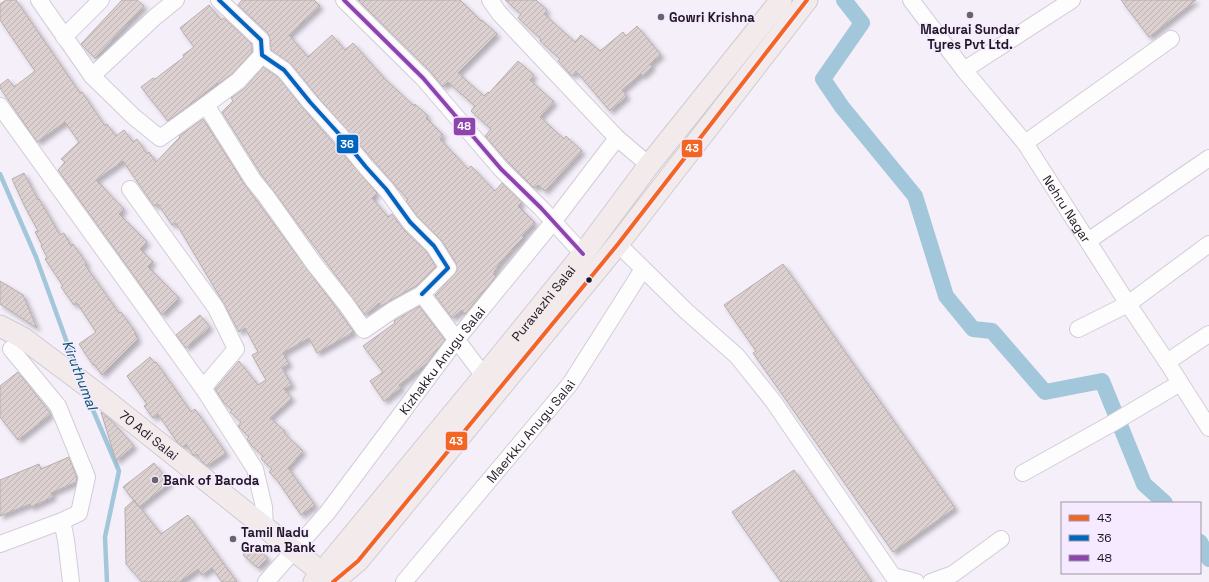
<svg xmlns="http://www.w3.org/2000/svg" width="1209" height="582" font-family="'Space Grotesk',sans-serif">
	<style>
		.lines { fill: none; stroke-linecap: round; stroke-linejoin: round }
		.stream { stroke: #a2c7da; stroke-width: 4.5 }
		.canal { stroke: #a2c7da; stroke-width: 16 }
		.building { fill: url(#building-hatch); stroke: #b6aeae; filter: url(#shadow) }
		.minor-casing { stroke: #d2ccd7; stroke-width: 18 }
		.major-casing { stroke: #cecbd2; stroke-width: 23 }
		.minor { stroke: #fefdfe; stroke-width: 16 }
		.major { stroke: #f3eaec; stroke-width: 21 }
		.bus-1-casing { stroke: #f5eaff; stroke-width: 7 }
		.bus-2-casing { stroke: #f5eaff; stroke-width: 7 }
		.bus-3-casing { stroke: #f5eaff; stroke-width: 7 }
		.bus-1 { stroke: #f26522; stroke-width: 4 }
		.bus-2 { stroke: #0065bd; stroke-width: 4 }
		.bus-3 { stroke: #8e44ad; stroke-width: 4 }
		.poi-dot { fill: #6a636f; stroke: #f5eaff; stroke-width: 1.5 }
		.bus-dot { fill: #1f1824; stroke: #f5eaff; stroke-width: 1.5 }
		.labels { text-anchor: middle; stroke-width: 3; stroke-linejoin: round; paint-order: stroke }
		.poi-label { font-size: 13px; font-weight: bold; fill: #1f1824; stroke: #f5eaff; text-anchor: start }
		.street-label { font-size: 13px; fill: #1f1824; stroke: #f5eaff }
		.water-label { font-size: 14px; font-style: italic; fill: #035269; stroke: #f5eaff }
		.line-badge { stroke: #f5eaff; stroke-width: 1.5 }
		.badge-label { font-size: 11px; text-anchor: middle; font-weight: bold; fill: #fff }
	</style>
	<defs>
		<pattern id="building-hatch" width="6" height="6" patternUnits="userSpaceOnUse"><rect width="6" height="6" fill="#dcd1d0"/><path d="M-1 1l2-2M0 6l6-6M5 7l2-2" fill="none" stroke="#bcb3b2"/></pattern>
		<filter id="shadow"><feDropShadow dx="3.5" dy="3.5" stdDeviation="2" flood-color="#0004"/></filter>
	</defs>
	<rect width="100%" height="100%" fill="#f5effa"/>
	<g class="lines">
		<path class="stream" d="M0,174L36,257L77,370
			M87,396L119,471L105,537L107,582"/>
		<path class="canal" d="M844,0L862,23L823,79L842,107L915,196L946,296L973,329L992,331L1045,392L1102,381L1144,484L1165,503
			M1200,542L1209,559"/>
	</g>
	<path class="building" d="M6,0H16L80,93L82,92L105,126L107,124L116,136L124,130L133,142L137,139L147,154L149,152L156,162L180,137L179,136L203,119L245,185L354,332L317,353L309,338L283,353L289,364L282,368L292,385L284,389L292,398L270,418L285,431L284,433L303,451L288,468L315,505L301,515L277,480L269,472L272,469L261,459L263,456L252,446L247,439L249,437L238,426L241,422L230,412L232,410L224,403L215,389L239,361L258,385L266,380L252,355L258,352L245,328L239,332L224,304L176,223L172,225L158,204L154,206L123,161L96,180L124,209L119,214L147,242L140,249L153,262L148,267L179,298L162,315L58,170L65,162L61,159L79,142L65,122L37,142L0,88V85L8,79L14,87L35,71L0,20V4Z
		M122,0H137L144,6L95,58L81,44Z
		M242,0H314L320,6L289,35L308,57L332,35L345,50L353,43L384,78L414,106L415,104L428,116L426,118L443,135L440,139L468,169L471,166L495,191L502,183L522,202L518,206L535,223L522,236L524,237L512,249L499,264L493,274L496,276L465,314L462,310L452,318L435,295L457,271L456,263L442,241L417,216L406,201L408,200L317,96L291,64L271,50L270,39L268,33L238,5Z
		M358,0H460L481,21L482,20L497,34L458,73L484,96L488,92L489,93L518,61L534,75L530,80L554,102L540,117L564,139L566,136L582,151L545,191L538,185L534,188L508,162L485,136L491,129L471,111L475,106L448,82L443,87L430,71Z
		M505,0H536L547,10L544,14L575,42L581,35L600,51L623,32L626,36L637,26L661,55L650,64L652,67L642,76L641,74L622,90L627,96L610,111L576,71L572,76L558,61L560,59L540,41L541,39L518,18L521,14Z
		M1121,0H1196L1149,37Z
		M209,5L221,20L224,18L252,44V52L232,74L218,84L217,83L196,100L168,121L141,87L153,78L155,79L184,57L183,55L194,47L180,28Z
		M263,67L278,77L303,108L377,193L372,198L388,217L392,214L403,229L427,252L436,267L416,286L381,306L379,303L365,315L261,174L222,112L233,101L231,98L245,88Z
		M24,173L38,200L39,199L60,235L64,233L71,246L73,244L87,264L85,265L119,313L121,312L136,333L135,334L138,339L102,375L94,364L93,365L79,344L96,332L77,303L74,305L61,287L63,286L45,259L47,257L41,246L42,245L35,232L38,231L25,207L12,179Z
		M783,264L955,508L893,552L753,353L756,351L724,305Z
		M0,281L23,295L37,328L0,304Z
		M419,306L445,340L426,364L399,385L401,388L384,401L370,381L383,372L363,346L395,323L394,321Z
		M200,315L210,327L186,348L176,335Z
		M150,357L155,363L156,362L191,412L195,409L226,453L207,466L202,462L197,454L194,456L193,455L186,444L183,447L177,442L158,414L153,418L144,406L147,404L127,376Z
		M18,372L51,414L18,440L0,417V386Z
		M101,412L111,420L134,446L116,461Z
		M69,457L77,478L76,482L51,493L53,497L31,507L30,504L0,516V480L39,464L41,469Z
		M154,463L170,483L139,507L123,487Z
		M794,470L872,582H781L732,512Z
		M134,500L161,534L188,515L237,582H222L212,568L202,575L198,569L180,582H142L126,564L125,508Z
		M252,544L268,558L258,568L243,555Z"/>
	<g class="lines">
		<g class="minor-casing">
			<g id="minor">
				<path d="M39,0L92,76L155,17L176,0"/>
				<path d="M219,0L261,40L262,55L284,70L310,102L339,134L366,167L386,189L410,222L434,246L448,268L422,294"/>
				<path d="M344,0L423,78L501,169L541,208L583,254"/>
				<path d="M490,0L499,13L617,138L649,165"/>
				<path id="s1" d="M911,0L964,70L1025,143L1128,304L1167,362L1209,428"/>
				<path d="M64,37L101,0"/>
				<path d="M964,70L1072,0"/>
				<path d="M92,76L134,117L160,138L206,105L238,81L262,55"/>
				<path d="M206,105L253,180L266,196L315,265L346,304L364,330L393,310L422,294L484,376"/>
				<path d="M0,106L203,388L255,469L264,507L265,528"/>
				<path d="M1025,143L1171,39"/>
				<path d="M130,189L216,308L236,349L203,388"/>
				<path d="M1088,241L1209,158"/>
				<path d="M618,244L686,311L737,356L773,401L893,576L916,582"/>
				<path d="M1078,329L1128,304L1209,244"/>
				<path d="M1167,362L1209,334"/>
				<path d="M1023,473L1111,424L1180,383"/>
				<path d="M62,521L66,540L71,582"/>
				<path d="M0,544L62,521L79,513L87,477L58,406L11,349"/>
				<path id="s2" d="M266,582L327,513L457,339L553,222L617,138"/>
				<path id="s3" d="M404,582L570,384L643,269"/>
				<path d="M931,582L953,574L1001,539"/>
			</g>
		</g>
		<g class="major-casing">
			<g id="major">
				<path id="s4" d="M0,326L23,338L99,395L321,572L329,582"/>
				<path id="s5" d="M314,582L484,376L583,254L649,165L781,0"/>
				<path d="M333,582L358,561L618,244L807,0"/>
			</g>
		</g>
		<use href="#minor" class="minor"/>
		<use href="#major" class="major"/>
		<g class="bus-1-casing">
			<path id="bus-1" d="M333,582L358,561L618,244L807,0"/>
		</g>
		<g class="bus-2-casing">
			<path id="bus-2" d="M219,0L261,40L262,55L284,70L310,102L339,134L366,167L386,189L410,222L434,246L448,268L422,294"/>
		</g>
		<g class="bus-3-casing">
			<path id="bus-3" d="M344,0L423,78L501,169L541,208L583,254"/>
		</g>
		<use href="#bus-1" class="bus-1"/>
		<use href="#bus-2" class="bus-2"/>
		<use href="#bus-3" class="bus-3"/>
	</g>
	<g class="poi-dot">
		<circle cx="970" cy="15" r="4"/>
		<circle cx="661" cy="17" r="4"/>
		<circle cx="155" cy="480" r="4"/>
		<circle cx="233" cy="539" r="4"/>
	</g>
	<circle class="bus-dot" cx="589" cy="280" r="3.5"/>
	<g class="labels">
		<g class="poi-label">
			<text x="669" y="22">Gowri Krishna</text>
			<text x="970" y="34" text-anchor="middle">Madurai Sundar<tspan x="970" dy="15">Tyres Pvt Ltd.</tspan></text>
			<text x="163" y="485">Bank of Baroda</text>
			<text x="241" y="537">Tamil Nadu<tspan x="241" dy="15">Grama Bank</tspan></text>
		</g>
		<g class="street-label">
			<text dy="5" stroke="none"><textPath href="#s1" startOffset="261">Nehru Nagar</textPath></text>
			<text dy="5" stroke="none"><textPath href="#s5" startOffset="361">Puravazhi Salai</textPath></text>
			<text dy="5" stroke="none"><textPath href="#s2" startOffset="283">Kizhakku Anugu Salai</textPath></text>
			<text dy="5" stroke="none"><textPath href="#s3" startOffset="197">Maerkku Anugu Salai</textPath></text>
			<text dy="5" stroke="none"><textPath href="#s4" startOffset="185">70 Adi Salai</textPath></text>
		</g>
		<g class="water-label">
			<text transform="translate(80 375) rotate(69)" y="5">Kiruthumal</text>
		</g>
	</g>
	<g class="line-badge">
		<rect x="453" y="117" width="23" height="19" rx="4" fill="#8e44ad"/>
		<rect x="336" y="134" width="23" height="20" rx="4" fill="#0065bd"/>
		<rect x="681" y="139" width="22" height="19" rx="4" fill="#f26522"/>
		<rect x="445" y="431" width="23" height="20" rx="4" fill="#f26522"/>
	</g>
	<g class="badge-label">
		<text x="464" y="130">48</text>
		<text x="347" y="148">36</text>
		<text x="692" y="152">43</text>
		<text x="456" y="445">43</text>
	</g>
	<rect x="1061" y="502" width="140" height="72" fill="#f5eaff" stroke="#9f96a7"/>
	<rect x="1069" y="515" width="20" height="6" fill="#f26522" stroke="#9f96a7"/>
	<text x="1097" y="522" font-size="12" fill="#1f1824">43</text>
	<rect x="1069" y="535" width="20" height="6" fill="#0065bd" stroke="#9f96a7"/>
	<text x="1097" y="542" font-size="12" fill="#1f1824">36</text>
	<rect x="1069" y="555" width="20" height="6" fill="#8e44ad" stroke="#9f96a7"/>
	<text x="1097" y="562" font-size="12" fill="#1f1824">48</text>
</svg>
